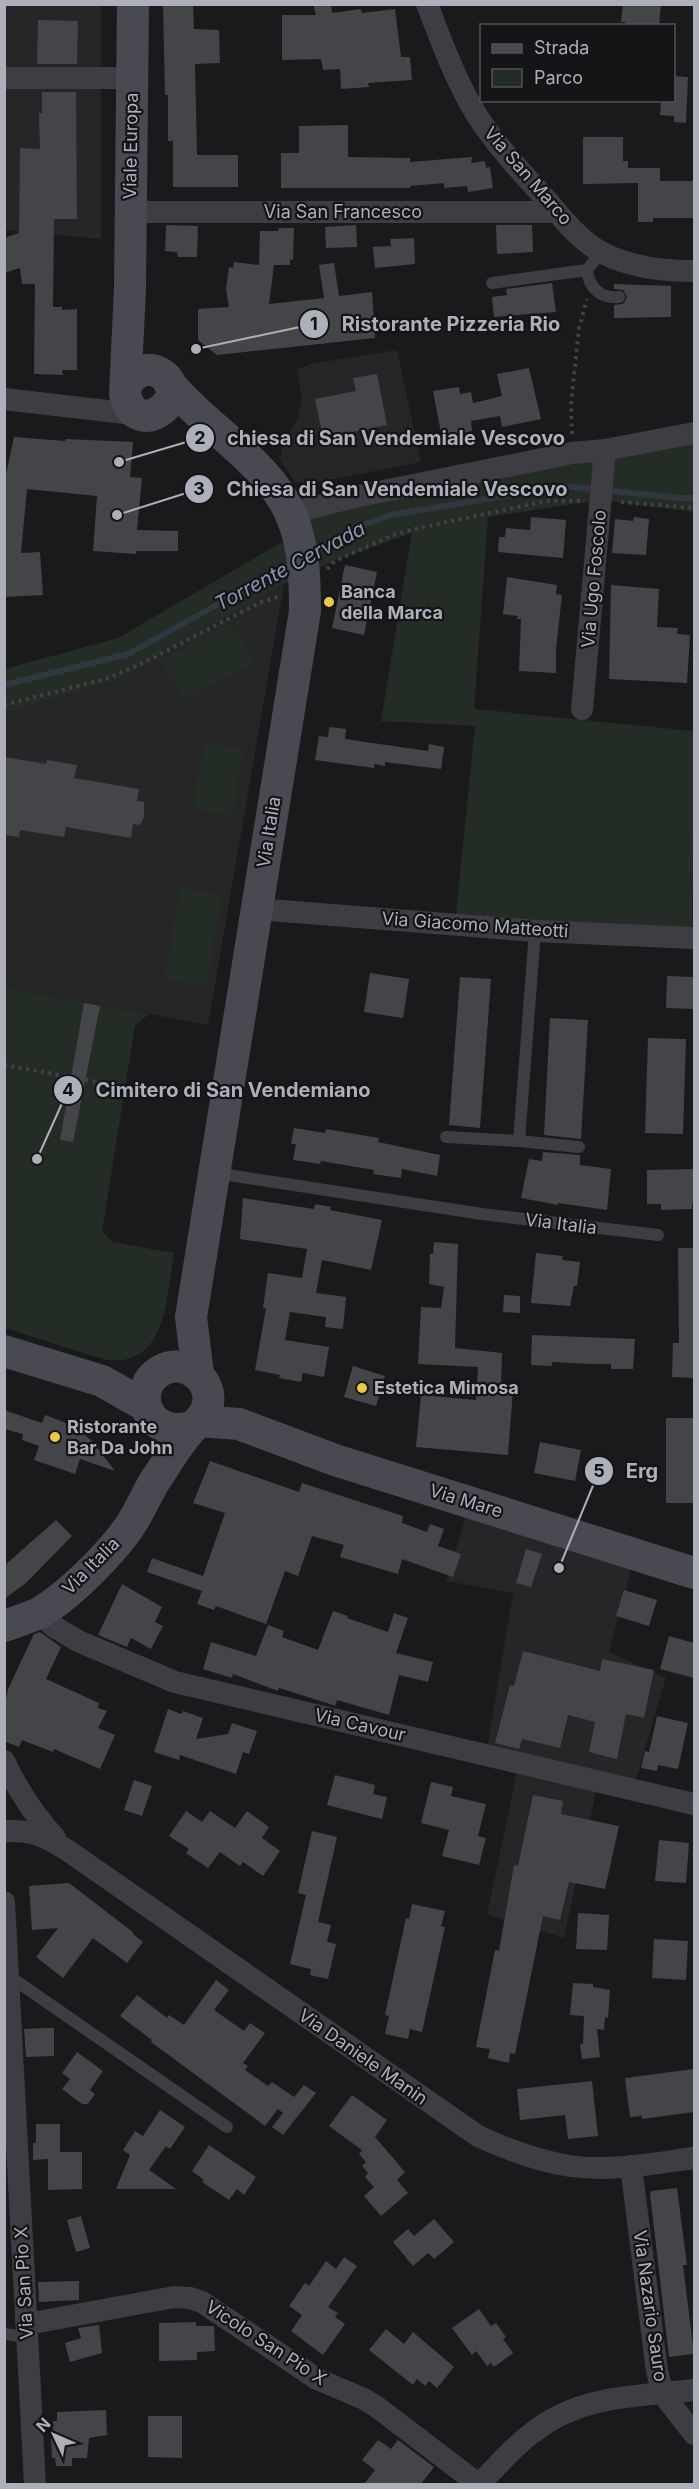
<svg xmlns="http://www.w3.org/2000/svg" width="699" height="2489" font-family="Inter,sans-serif">
	<style>
		.built { fill: #262629 }
		.green { fill: #242c26 }
		.lines { fill: none; stroke-linecap: round; stroke-linejoin: round }
		.stream { stroke: #303740; stroke-width: 6 }
		.building { fill: #444549 }
		.path { stroke: #414248; stroke-width: 4; stroke-dasharray: 3 4.5; stroke-linecap: butt }
		.lane { stroke: #3d3d43; stroke-width: 12 }
		.street { stroke: #3d3d43; stroke-width: 22 }
		.secondary { stroke: #494a51; stroke-width: 32 }
		.poi-dot { fill: #e9c945; stroke: #151517; stroke-width: 2 }
		.labels { text-anchor: middle; stroke-width: 4.5; stroke-linejoin: round; paint-order: stroke }
		.street-label { font-size: 18px; fill: #adb0bb; stroke: #151517 }
		.poi-label { font-size: 18px; font-weight: bold; fill: #adb0bb; stroke: #151517; text-anchor: start }
		.water-label { font-size: 20px; font-style: italic; fill: #8798b3; stroke: #151517 }
		.leader { fill: none; stroke: #adb0bb; stroke-width: 2 }
		.callout-dot { fill: #adb0bb; stroke: #151517; stroke-width: 2 }
		.mark-label { font-size: 18px; text-anchor: middle; font-weight: bold; fill: #111 }
		.callout-label { font-size: 20px; text-anchor: middle; font-weight: bold; fill: #adb0bb; stroke: #151517; stroke-width: 4.5; stroke-linejoin: round; paint-order: stroke }
	</style>
	<rect width="100%" height="100%" fill="#1a1a1c"/>
	<path class="built" d="M4,5H101V239L5,230Z
		M397,350L421,462L309,484L295,482L280,460L283,443L297,420L302,398L297,370L310,364Z
		M284,584L208,1025L5,987V713L120,679Z
		M470,1503L635,1555L609,1652L666,1678L633,1789L598,1782L564,1938L487,1914L519,1763L486,1755L513,1593L446,1581Z"/>
	<path class="green" d="M694,433V512L601,500L488,517L474,709L694,731L692,938L455,924L475,726L381,721L412,533L336,560L284,584L120,679L5,713V669L118,638L277,545L298,536L291,513Z
		M231,622L256,663L183,701L161,661Z
		M203,742L244,749L233,816L192,808Z
		M179,888L222,895L207,986L164,979Z
		M4,987L149,1014L135,1026L102,1231L112,1242L174,1253C166,1297 168,1367 106,1360L5,1328Z"/>
	<g class="lines">
		<path class="stream" d="M311,553L354,528L391,515L563,486L680,498H694
			M4,685L128,654L294,562"/>
	</g>
	<path class="building" d="M163,4H193L194,29L219,30L220,63L195,64L197,155H238V187H173V141H168V95H165Z
		M313,4H331L332,13L361,9L362,13L395,9L401,57H410L412,80L368,83L369,87L341,89L340,69L323,70L321,59L282,60V15H316Z
		M623,4H661L659,26H625V22H621Z
		M38,20L78,21L77,64H37Z
		M674,76L688,77L686,123L674,122V116L660,115L661,100H674Z
		M42,92H76L77,219H54L53,307H62V310L77,309V370H62L63,375L34,374L35,284H22L20,268L4,273V238L19,233L20,148L40,149L39,113H42Z
		M348,125V157L410,158V162L472,157L471,163L485,161L486,168L490,167L493,188L468,192L467,186L444,188V183L410,186V188H281V153H299V126Z
		M583,137H623V161H628V168H660V181H694V218H653V222H638V183L583,184Z
		M166,225L198,226L197,257H178L177,252L165,251Z
		M356,225L357,247L326,248L325,227Z
		M496,225H532L533,252L497,254Z
		M279,228H294L293,260L290,259V265H274L269,304L324,298L319,265L334,263L339,296L372,292L375,338L217,355L198,340V309L229,307L226,289L229,267L233,268L234,262L259,265L260,231H278Z
		M414,238L415,264L375,268L373,247L391,246L390,239Z
		M552,283L556,312L494,317L492,297L507,295L506,289Z
		M614,284L671,286V317L614,318V305L623,304L627,297L623,290L614,289Z
		M529,368L541,419L502,427L500,416L471,421L472,431L442,438L433,391L459,387L460,394L471,392L473,403L502,396L497,374Z
		M377,374L387,425L323,438L315,399L356,391L353,378Z
		M14,437L65,441L66,439L133,442L130,477L142,478L137,530L178,531V551H136V554L93,551L97,496L27,489L21,553L40,552L43,595L4,597V483Z
		M531,517L566,520L563,558L498,552L499,537H505L506,528L530,530Z
		M634,517L649,519L646,555L612,553L615,519L633,521Z
		M345,565L377,572L364,635L332,628Z
		M507,577L557,585L556,594L562,595L556,649V673L519,671L521,619H517L518,616L503,614Z
		M611,585L659,589L657,627L678,628L677,634L690,635L687,683L609,679Z
		M329,727L346,729L345,739L428,751L429,744L444,747L441,769L385,762V766L374,764V768L315,760L319,736L328,737Z
		M4,757L46,764L47,760L77,765L74,778L139,789L137,801L144,802V817L140,825L133,824L131,838L66,827L64,837L20,830L19,837L4,835Z
		M370,973L409,979L403,1018L364,1012Z
		M667,976L694,977V1009L666,1008Z
		M460,977L491,979L480,1128L449,1125Z
		M84,1003L100,1006L73,1142L60,1140Z
		M550,1018L588,1020L581,1139L544,1135Z
		M648,1038L686,1039L683,1134L645,1133Z
		M294,1128L325,1133L326,1129L379,1138L378,1142L440,1155L437,1176L402,1169L401,1178L373,1174L374,1170L321,1161L320,1164L293,1160L296,1144H291Z
		M543,1152L580,1155V1165L611,1169L607,1210L558,1203V1205L521,1198L529,1159L542,1161Z
		M694,1169V1203H692V1209L661,1210V1204H647V1170Z
		M243,1198L314,1209L315,1204L331,1207L330,1210L382,1220L371,1270L322,1260L316,1293L346,1297L343,1329L325,1327L326,1317L290,1312L285,1340L329,1347L324,1377L303,1373L301,1382L279,1378L280,1375L255,1370L266,1308H263L268,1273L302,1278L307,1249L240,1239Z
		M434,1242L458,1244L455,1348L502,1353L501,1390H513L508,1455L416,1447L421,1395L476,1400L478,1367L418,1364L421,1307L441,1308L444,1287L429,1284L430,1254H433Z
		M678,1248H694V1378L672,1377L673,1343H679Z
		M536,1253L563,1256L562,1260L580,1262L577,1286H574L570,1306L531,1303Z
		M504,1295L520,1296V1313L503,1312Z
		M532,1335L635,1339L633,1369H611V1364H592L552,1362V1366L531,1365Z
		M353,1366L385,1376L376,1406L344,1397Z
		M4,1410L42,1423L45,1415L74,1426L92,1441L115,1471L80,1459L75,1474L34,1460L39,1446L22,1440L23,1434L4,1429Z
		M666,1418H694V1503H666Z
		M540,1442L581,1450L575,1481L534,1473Z
		M210,1461L299,1492L302,1483L403,1516L402,1523L427,1532L430,1524L444,1529L438,1546L461,1554L453,1577L402,1559L398,1574L340,1557L344,1545L312,1536L298,1576L285,1571L266,1624L216,1606L214,1610L197,1604L202,1591L147,1572L152,1558L203,1576L225,1513L193,1503Z
		M56,1520L72,1536L26,1583L4,1599V1566Z
		M526,1549L542,1554L531,1587L516,1583Z
		M122,1584L162,1607L155,1622L163,1626L151,1649L131,1638L127,1647L98,1635Z
		M624,1590L657,1600L649,1626L616,1616Z
		M333,1611L348,1616L347,1618L388,1632L394,1613L408,1618L396,1653L433,1662L428,1682L399,1675L389,1715L337,1700L335,1706L333,1705L279,1688L278,1691L233,1674L232,1678L203,1669L211,1642L256,1656L268,1625L284,1631L282,1637L318,1650Z
		M40,1632L61,1647L46,1679L99,1703L98,1708L107,1711L98,1728L115,1735L100,1769L54,1749L53,1752L22,1740L19,1747L4,1741V1709L8,1689L34,1634Z
		M669,1636L694,1643V1678L660,1669Z
		M523,1651L600,1671L602,1659L654,1670L644,1718L626,1714L617,1759L589,1752L595,1722L568,1715L560,1748L522,1739L519,1749L495,1743L510,1685L514,1686Z
		M168,1709L181,1714L183,1711L203,1718L196,1739L228,1734L232,1723L257,1731L249,1754L243,1752L236,1774L180,1755L179,1760L154,1752Z
		M657,1716L688,1723L678,1769L658,1765L657,1771L641,1768L645,1751L649,1752Z
		M335,1775L375,1785L373,1794L387,1797L382,1819L327,1805Z
		M134,1780L152,1786L142,1816L124,1810Z
		M431,1782L453,1787L451,1796L486,1804L478,1836L486,1838L479,1865L442,1856L449,1830L421,1823Z
		M533,1795L563,1801L561,1814L619,1826L605,1889L569,1882L560,1920L543,1916L515,2054L510,2053L509,2063L488,2058L490,2049L476,2047L495,1950L499,1951L514,1865L518,1866Z
		M186,1811L202,1822L210,1811L235,1828L247,1811L269,1827L262,1838L280,1851L263,1876L243,1862L240,1866L220,1852L208,1868L186,1853L189,1849L169,1836Z
		M312,1831L337,1837L318,1922L331,1925L327,1942L336,1944L328,1979L310,1975L311,1969L290,1964L306,1895L298,1893Z
		M659,1840L689,1843L686,1883L655,1881Z
		M69,1883L134,1933L133,1934L143,1942L127,1963L93,1938L63,1978L36,1957L58,1928L32,1930L29,1886Z
		M412,1904L445,1911L441,1926L445,1927L422,2032L410,2029L408,2039L385,2034L389,2016L385,2015L406,1918L409,1919Z
		M578,1913L609,1915L607,1950L576,1949Z
		M654,1939L688,1941L686,1980L652,1978Z
		M216,1980L229,1990L214,2010L244,2031L250,2023L265,2033L243,2063L248,2066L245,2070L268,2086L272,2082L294,2097L304,2085L316,2093L283,2135L272,2127L283,2113L278,2109L265,2126L151,2042L152,2040L120,2016L137,1995L167,2018L169,2015L184,2025Z
		M573,1983L593,1984V1987L610,1990L608,2018L605,2017L604,2030L597,2029L600,2057L582,2059L580,2044H583L584,2016L570,2015Z
		M44,2028H54V2056L26,2057L24,2029Z
		M77,2052L103,2071L90,2090L95,2094L88,2104H82L62,2089L70,2079L62,2073Z
		M694,2069V2112L642,2119V2116L630,2117L625,2078Z
		M592,2081L598,2136L568,2139L565,2115L520,2120L517,2089Z
		M352,2095L387,2120L375,2137L405,2172L397,2180L408,2193L381,2216L364,2196L374,2187L365,2177L368,2173L362,2166L366,2162L359,2154L362,2150L329,2126Z
		M160,2110L185,2127L170,2149L166,2146L149,2170L176,2189H116L130,2155L123,2150L135,2131L143,2136Z
		M36,2124H60V2152H82V2189L48,2190V2159L33,2160V2143H36Z
		M209,2145L256,2177L244,2195L237,2189L229,2200L202,2182L204,2180L192,2171Z
		M677,2188L687,2265H683L694,2354L669,2357L650,2194L651,2191Z
		M81,2216L90,2248L76,2252L67,2220Z
		M434,2219L454,2242L434,2259L428,2253L413,2266L393,2242L408,2229L414,2236Z
		M344,2257L357,2266L328,2307L338,2313L335,2317L345,2324L323,2355L291,2331L302,2315L289,2306L305,2283L309,2286L326,2261L336,2269Z
		M79,2281V2300L39,2302L38,2282Z
		M479,2309L491,2326L496,2323L506,2337L503,2339L513,2353L494,2367L491,2363L487,2366L476,2351L472,2355L452,2328Z
		M196,2322V2326H214L215,2351L197,2352V2360L159,2361V2323Z
		M99,2325L102,2353L70,2362L65,2343L81,2338L78,2328Z
		M386,2329L404,2344L413,2332L454,2367L437,2388L429,2381L425,2386L417,2379L413,2385L369,2350Z
		M106,2410L107,2435L89,2438L87,2458H72V2466H56L55,2458H52L51,2438H53V2421H57V2412Z
		M148,2416H182V2458L148,2457Z
		M378,2440L391,2449L398,2440L434,2467L421,2484H364L375,2470L362,2460Z"/>
	<g class="lines">
		<path class="path" d="M572,434L571,404L579,328L587,299
			M621,502L694,508
			M327,569L335,561L393,535L419,528L546,501H580
			M4,705L109,678L145,662L261,602L281,596
			M4,1065L125,1087"/>
		<path class="lane" d="M601,252L587,270C589,288 601,299 619,297
			M492,283L587,270
			M446,1137L519,1141L535,931
			M519,1141L579,1147
			M215,1173L482,1214L658,1235
			M9,1976L227,2127
			M4,2334L27,2337"/>
		<path class="street" d="M427,4C442,43 456,82 478,117C497,146 522,173 545,198C561,217 579,240 601,252C628,267 664,271 694,271
			M4,78H132
			M130,212H557
			M4,399L142,415
			M291,513L354,497L572,453L605,450L694,433
			M582,709L605,450
			M256,909L535,931L694,938
			M39,1613L53,1626L78,1641L175,1682L694,1804
			M4,1761C18,1790 34,1815 55,1838
			M4,1831C33,1830 43,1835 67,1850L478,2136C508,2150 538,2161 570,2166C611,2172 655,2163 694,2158
			M4,1902L35,2484
			M631,2166L657,2371L663,2394L694,2434
			M26,2320L38,2322L174,2297L190,2298L202,2302L317,2379L364,2399L377,2407L478,2484
			M479,2484C496,2468 513,2447 532,2433C582,2394 635,2397 694,2390"/>
		<path class="secondary" d="M169,383C204,426 270,464 291,515C304,545 305,578 305,611L191,1317L198,1374
			M126,386C132,373 146,365 160,373C197,395 136,444 125,394L130,288L133,4
			M4,1351L102,1381L146,1406
			M199,1421L239,1424L335,1460L694,1573
			M4,1626C16,1622 28,1618 39,1613C68,1597 116,1549 133,1521C143,1505 149,1488 160,1473C170,1458 180,1441 192,1428C197,1422 203,1418 206,1410C217,1384 188,1357 162,1370C128,1388 148,1442 193,1426"/>
	</g>
	<g class="poi-dot">
		<circle cx="329" cy="602" r="6"/>
		<circle cx="362" cy="1388" r="6"/>
		<circle cx="55" cy="1437" r="6"/>
	</g>
	<g class="labels">
		<g class="street-label">
			<text transform="translate(131 146) rotate(-89)" y="6">Viale Europa</text>
			<text transform="translate(528 176) rotate(49)" y="6">Via San Marco</text>
			<text x="343" y="218">Via San Francesco</text>
			<text transform="translate(594 579) rotate(-85)" y="6">Via Ugo Foscolo</text>
			<text transform="translate(269 832) rotate(-81)" y="6">Via Italia</text>
			<text transform="translate(475 925) rotate(4)" y="6">Via Giacomo Matteotti</text>
			<text transform="translate(561 1224) rotate(7)" y="6">Via Italia</text>
			<text transform="translate(466 1501) rotate(17)" y="6">Via Mare</text>
			<text transform="translate(91 1566) rotate(-45)" y="6">Via Italia</text>
			<text transform="translate(360 1725) rotate(13)" y="6">Via Cavour</text>
			<text transform="translate(363 2057) rotate(35)" y="6">Via Daniele Manin</text>
			<text transform="translate(24 2283) rotate(-93)" y="6">Via San Pio X</text>
			<text transform="translate(650 2306) rotate(82)" y="6">Via Nazario Sauro</text>
			<text transform="translate(266 2343) rotate(33)" y="6">Vicolo San Pio X</text>
		</g>
		<g class="poi-label">
			<text x="341" y="598">Banca<tspan x="341" dy="21">della Marca</tspan></text>
			<text x="374" y="1394">Estetica Mimosa</text>
			<text x="67" y="1433">Ristorante<tspan x="67" dy="21">Bar Da John</tspan></text>
		</g>
		<g class="water-label">
			<text transform="translate(290 566) rotate(-28)" y="7">Torrente Cervada</text>
		</g>
	</g>
	<path class="leader" d="M196 349L314 324M119 462L200 438M117 515L199 489M37 1159L68 1090M559 1568L599 1471"/>
	<g class="callout-dot">
		<circle cx="196" cy="349" r="6"/>
		<circle cx="119" cy="462" r="6"/>
		<circle cx="117" cy="515" r="6"/>
		<circle cx="37" cy="1159" r="6"/>
		<circle cx="559" cy="1568" r="6"/>
		<circle cx="314" cy="324" r="15"/>
		<circle cx="200" cy="438" r="15"/>
		<circle cx="199" cy="489" r="15"/>
		<circle cx="68" cy="1090" r="15"/>
		<circle cx="599" cy="1471" r="15"/>
	</g>
	<g class="mark-label">
		<text x="314" y="330">1</text>
		<text x="200" y="444">2</text>
		<text x="199" y="495">3</text>
		<text x="68" y="1096">4</text>
		<text x="599" y="1477">5</text>
	</g>
	<g class="callout-label">
		<text x="451" y="331">Ristorante Pizzeria Rio</text>
		<text x="396" y="445">chiesa di San Vendemiale Vescovo</text>
		<text x="397" y="496">Chiesa di San Vendemiale Vescovo</text>
		<text x="233" y="1097">Cimitero di San Vendemiano</text>
		<text x="642" y="1478">Erg</text>
	</g>
	<rect width="699" height="2489" fill="none" stroke="#adb0bb" stroke-width="12"/>
	<rect x="480" y="24" width="195" height="78" fill="#151517" stroke="#525359" stroke-width="1.5"/>
	<rect x="492" y="44" width="30" height="9" fill="#494a51" stroke="#525359" stroke-width="1.5"/>
	<text x="534" y="54" font-size="18" fill="#adb0bb">Strada</text>
	<rect x="492" y="69" width="30" height="18" fill="#242c26" stroke="#525359" stroke-width="1.5"/>
	<text x="534" y="84" font-size="18" fill="#adb0bb">Parco</text>
	<g transform="translate(54 2435) rotate(314)" stroke="#151517" stroke-width="4.5" paint-order="stroke">
	<path d="M0-4.5L10 22L0 15L-10 22Z" fill="#adb0bb"/>
	<text y="-9" font-size="16" font-weight="bold" text-anchor="middle" fill="#adb0bb">N</text>
	</g>
</svg>
